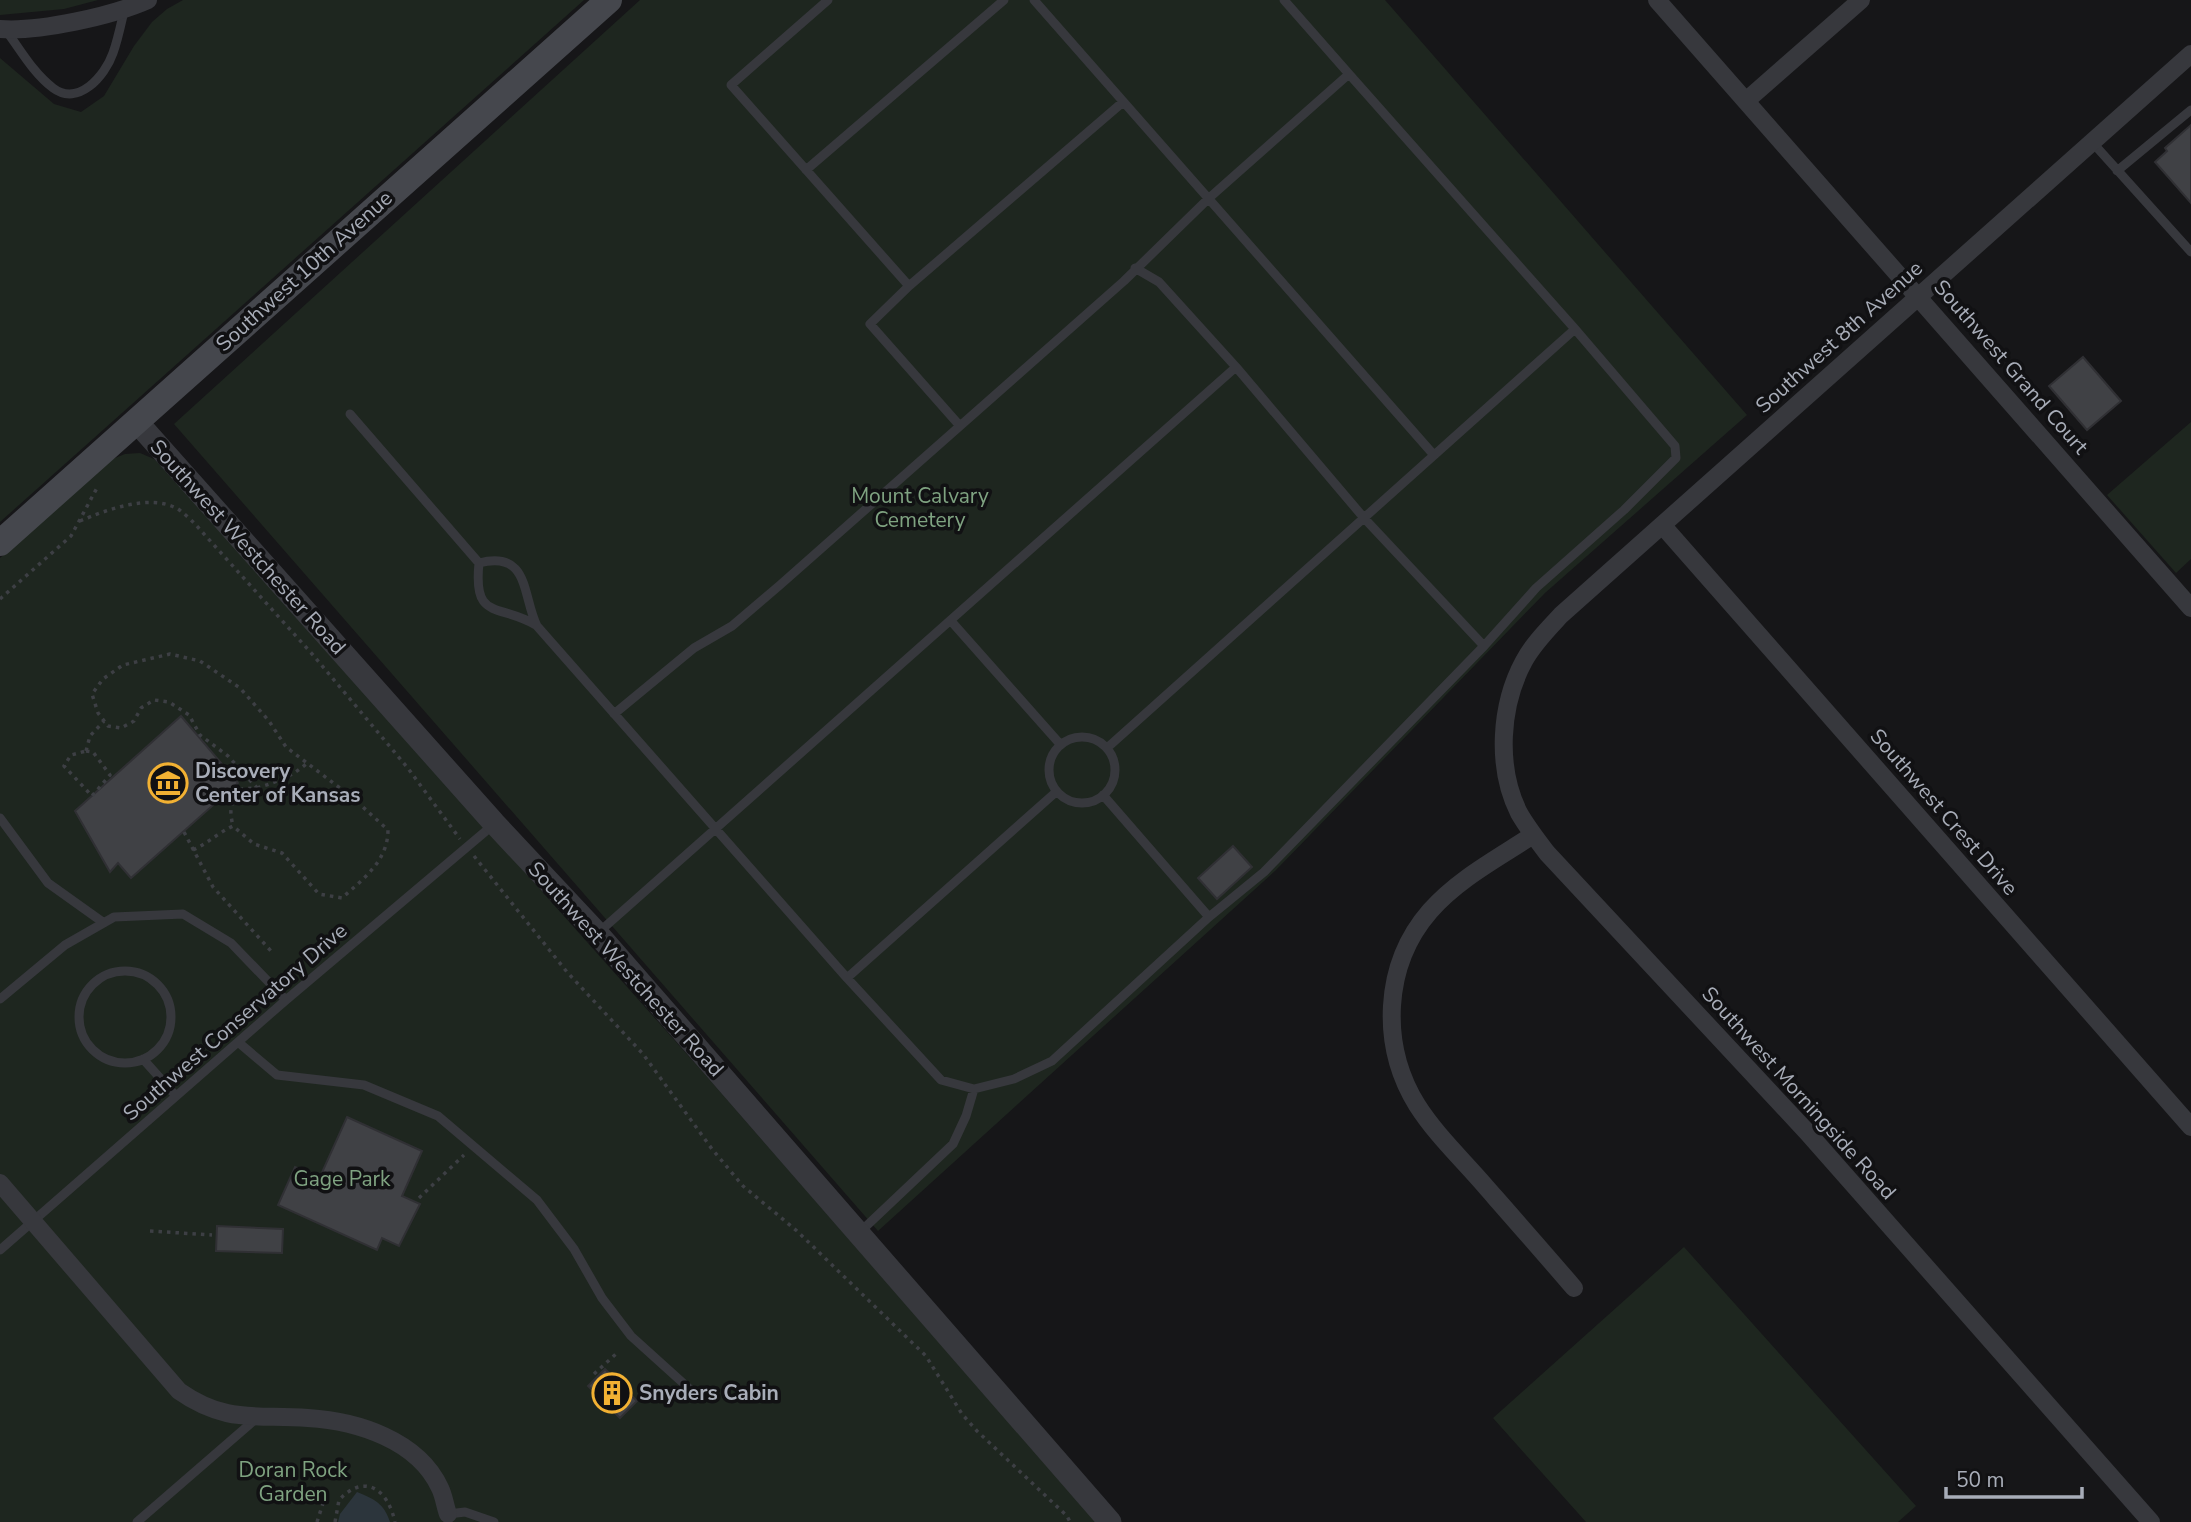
<svg xmlns="http://www.w3.org/2000/svg" width="2191" height="1522" font-family="'Nunito Sans',sans-serif">
	<style>
		.green { fill: #1e261f }
		.water { fill: #2c353c }
		.building { fill: #404145; stroke: #303034; stroke-width: 2 }
		.lines { fill: none; stroke-linecap: round; stroke-linejoin: round }
		.path { stroke: #3d3f44; stroke-width: 3.5; stroke-dasharray: 3.5 5; stroke-linecap: butt }
		.service { stroke: #37383d; stroke-width: 9 }
		.minor { stroke: #37383d; stroke-width: 18 }
		.tertiary { stroke: #37383d; stroke-width: 23 }
		.secondary { stroke: #45474d; stroke-width: 26 }
		.labels { text-anchor: middle; stroke-width: 7; stroke-linejoin: round; paint-order: stroke }
		.street-label { font-size: 21px; fill: #a8adb8; stroke: #111113 }
		.park-label { font-size: 21px; fill: #7fa381; stroke: #111113 }
		.poi-label { font-size: 21px; font-weight: bold; fill: #a8adb8; stroke: #111113; text-anchor: start }
	</style>
	<rect width="100%" height="100%" fill="#161618"/>
	<path class="green" d="M0,0H98L64,9L0,15Z
		M183,0H584L0,522V58L54,104L81,112L104,96L134,46L152,22L167,9Z
		M640,0H1385L1747,415L1545,593L1276,870L878,1231L174,424Z
		M2191,422V559L2176,573L2107,495Z
		M140,453L154,459L167,470L709,1079L1096,1522H0V558L110,460L125,454Z
		M1684,1247L1916,1506L1898,1522H1586L1493,1418Z"/>
	<path class="water" d="M357,1492C374,1499 384,1503 390,1522H338L340,1514Z"/>
	<path class="building" d="M2191,125V203L2155,162L2167,151L2165,148Z
		M2083,357L2121,401L2087,430L2049,386Z
		M181,716L238,783L131,878L118,863L110,872L75,811Z
		M1233,846L1252,867L1217,899L1198,878Z
		M347,1117L422,1151L402,1196L420,1204L399,1246L382,1238L377,1250L278,1205L295,1167L320,1177Z
		M217,1226L283,1229L282,1253L216,1251Z
		M605,1369L637,1401L620,1418L588,1386Z"/>
	<g class="lines">
		<path class="path" d="M80,521C106,510 150,493 178,509C184,513 190,519 195,524L313,655L407,767L460,839
			M0,599L71,536L98,486
			M86,751L93,752L110,775L92,796L64,766L71,755Z
			M86,751L90,736L104,721
			M257,788C276,782 292,777 307,763
			M184,832L213,887L271,951
			M193,850C208,843 218,833 233,826L254,844L282,853L319,894L342,898C363,879 388,861 388,830L353,798L286,747L269,721L240,688L200,661L170,654L123,665L103,679L92,694L98,713L108,726L121,728L134,721L141,708L154,700L169,702L189,715L200,735L228,756L257,788L242,789C230,802 229,809 233,826
			M474,856L567,972L643,1054L712,1149L743,1186L797,1231L926,1356L962,1414L977,1431L1067,1516L1070,1522
			M419,1198L464,1155
			M150,1231L212,1235
			M594,1374L617,1353
			M641,1397L650,1388
			M317,1522L326,1494
			M335,1522L339,1500C365,1472 388,1490 395,1522"/>
		<path class="service" d="M828,0L731,85L909,286L870,324L960,426
			M1034,0L1433,454
			M1284,0L1349,74
			M5,29C20,49 33,73 53,88C78,107 105,76 113,53C118,39 121,24 124,11
			M2092,142L2191,252
			M806,170L1004,0
			M2117,171L2191,110
			M1135,268L1159,282L1236,367L1364,518L1484,646
			M909,286L1123,102
			M350,414L479,563C473,621 498,603 536,625
			M479,563C530,550 522,596 537,626L847,978L941,1080L974,1089L1014,1079L1052,1061L1209,917L1264,872L1484,646L1536,588L1624,510L1676,458L1675,446L1575,329L1349,74L1208,199L1124,281L780,585L732,626L694,648L614,714
			M951,621L1060,744
			M1049 770a33 33 0 1 1 66 0a33 33 0 1 1-66 0Z
			M1107,748L1575,329
			M1103,795L1209,917
			M0,818L48,883L104,923
			M599,932L1236,367
			M79 1017a46 46 0 1 1 92 0a46 46 0 1 1-92 0Z
			M847,978L1056,792
			M0,999L65,945L114,917L183,914L231,943L286,1000
			M238,1042L277,1075L364,1085L438,1116L537,1200L574,1249L602,1298L631,1336L693,1392
			M143,1059L176,1096
			M860,1232L953,1144L966,1116L974,1089
			M0,1250L286,1000L493,825
			M449,1517L448,1514L465,1512L494,1522
			M137,1522L257,1418"/>
		<path class="minor" d="M1657,0L2191,608
			M0,29C39,32 112,16 148,0
			M1747,100L1861,0
			M1663,526L2191,1127
			M1533,835C1498,858 1458,879 1430,911C1383,965 1380,1045 1417,1105C1436,1135 1463,1160 1486,1187C1515,1220 1545,1254 1574,1288
			M0,1183L179,1391C226,1424 256,1414 308,1418C357,1421 418,1440 440,1488C444,1496 445,1506 448,1514
			M2151,1522L1807,1132L1547,853C1537,840 1527,827 1519,813C1496,767 1500,705 1524,661C1533,644 1548,629 1561,615L2191,54"/>
		<path class="tertiary" d="M136,421L494,823L597,933L1110,1522"/>
		<path class="secondary" d="M0,543L609,0"/>
	</g>
	<defs>
		<g id="museum-ring" transform="scale(2.0125)"><circle r="9.5" fill="#111113" stroke="#f2b133" stroke-width="1.5"/><path d="M0-6L6-3V-2H-6V-3ZM-5-1h2V3h-2ZM-1-1h2V3h-2ZM3-1h2V3H3ZM-6 4H6V6H-6Z" fill="#f2b133"/></g>
		<g id="building-ring" transform="scale(2.0125)"><circle r="9.5" fill="#111113" stroke="#f2b133" stroke-width="1.5"/><path d="M-4-6H4V6H1V3H-1V6H-4ZM-2.5-4.3h1.7v1.8h-1.7ZM.8-4.3h1.7v1.8H.8ZM-2.5-1h1.7V.8h-1.7ZM.8-1h1.7V.8H.8Z" fill="#f2b133"/></g>
	</defs>
	<g fill-rule="evenodd">
		<use href="#museum-ring" x="168" y="783"/>
		<use href="#building-ring" x="612" y="1393"/>
	</g>
	<g class="labels">
		<g class="street-label">
			<text transform="translate(304 271) rotate(-42)" y="7">Southwest 10th Avenue</text>
			<text transform="translate(1839 337) rotate(-42)" y="7">Southwest 8th Avenue</text>
			<text transform="translate(2011 367) rotate(49)" y="7">Southwest Grand Court</text>
			<text transform="translate(248 547) rotate(48)" y="7">Southwest Westchester Road</text>
			<text transform="translate(1944 812) rotate(49)" y="7">Southwest Crest Drive</text>
			<text transform="translate(626 969) rotate(48)" y="7">Southwest Westchester Road</text>
			<text transform="translate(235 1022) rotate(-41)" y="7">Southwest Conservatory Drive</text>
			<text transform="translate(1799 1093) rotate(48)" y="7">Southwest Morningside Road</text>
		</g>
		<g class="park-label">
			<text x="920" y="503">Mount Calvary<tspan x="920" dy="24">Cemetery</tspan></text>
			<text x="342" y="1186">Gage Park</text>
			<text x="293" y="1477">Doran Rock<tspan x="293" dy="24">Garden</tspan></text>
		</g>
		<g class="poi-label">
			<text x="195" y="778">Discovery<tspan x="195" dy="24">Center of Kansas</tspan></text>
			<text x="639" y="1400">Snyders Cabin</text>
		</g>
	</g>
	<path d="M1946 1487v10h136v-10" fill="none" stroke="#a8adb8" stroke-width="3.5"/>
	<text x="1956" y="1487" font-size="21" fill="#a8adb8" stroke="#111113" stroke-width="5" paint-order="stroke">50 m</text>
</svg>
